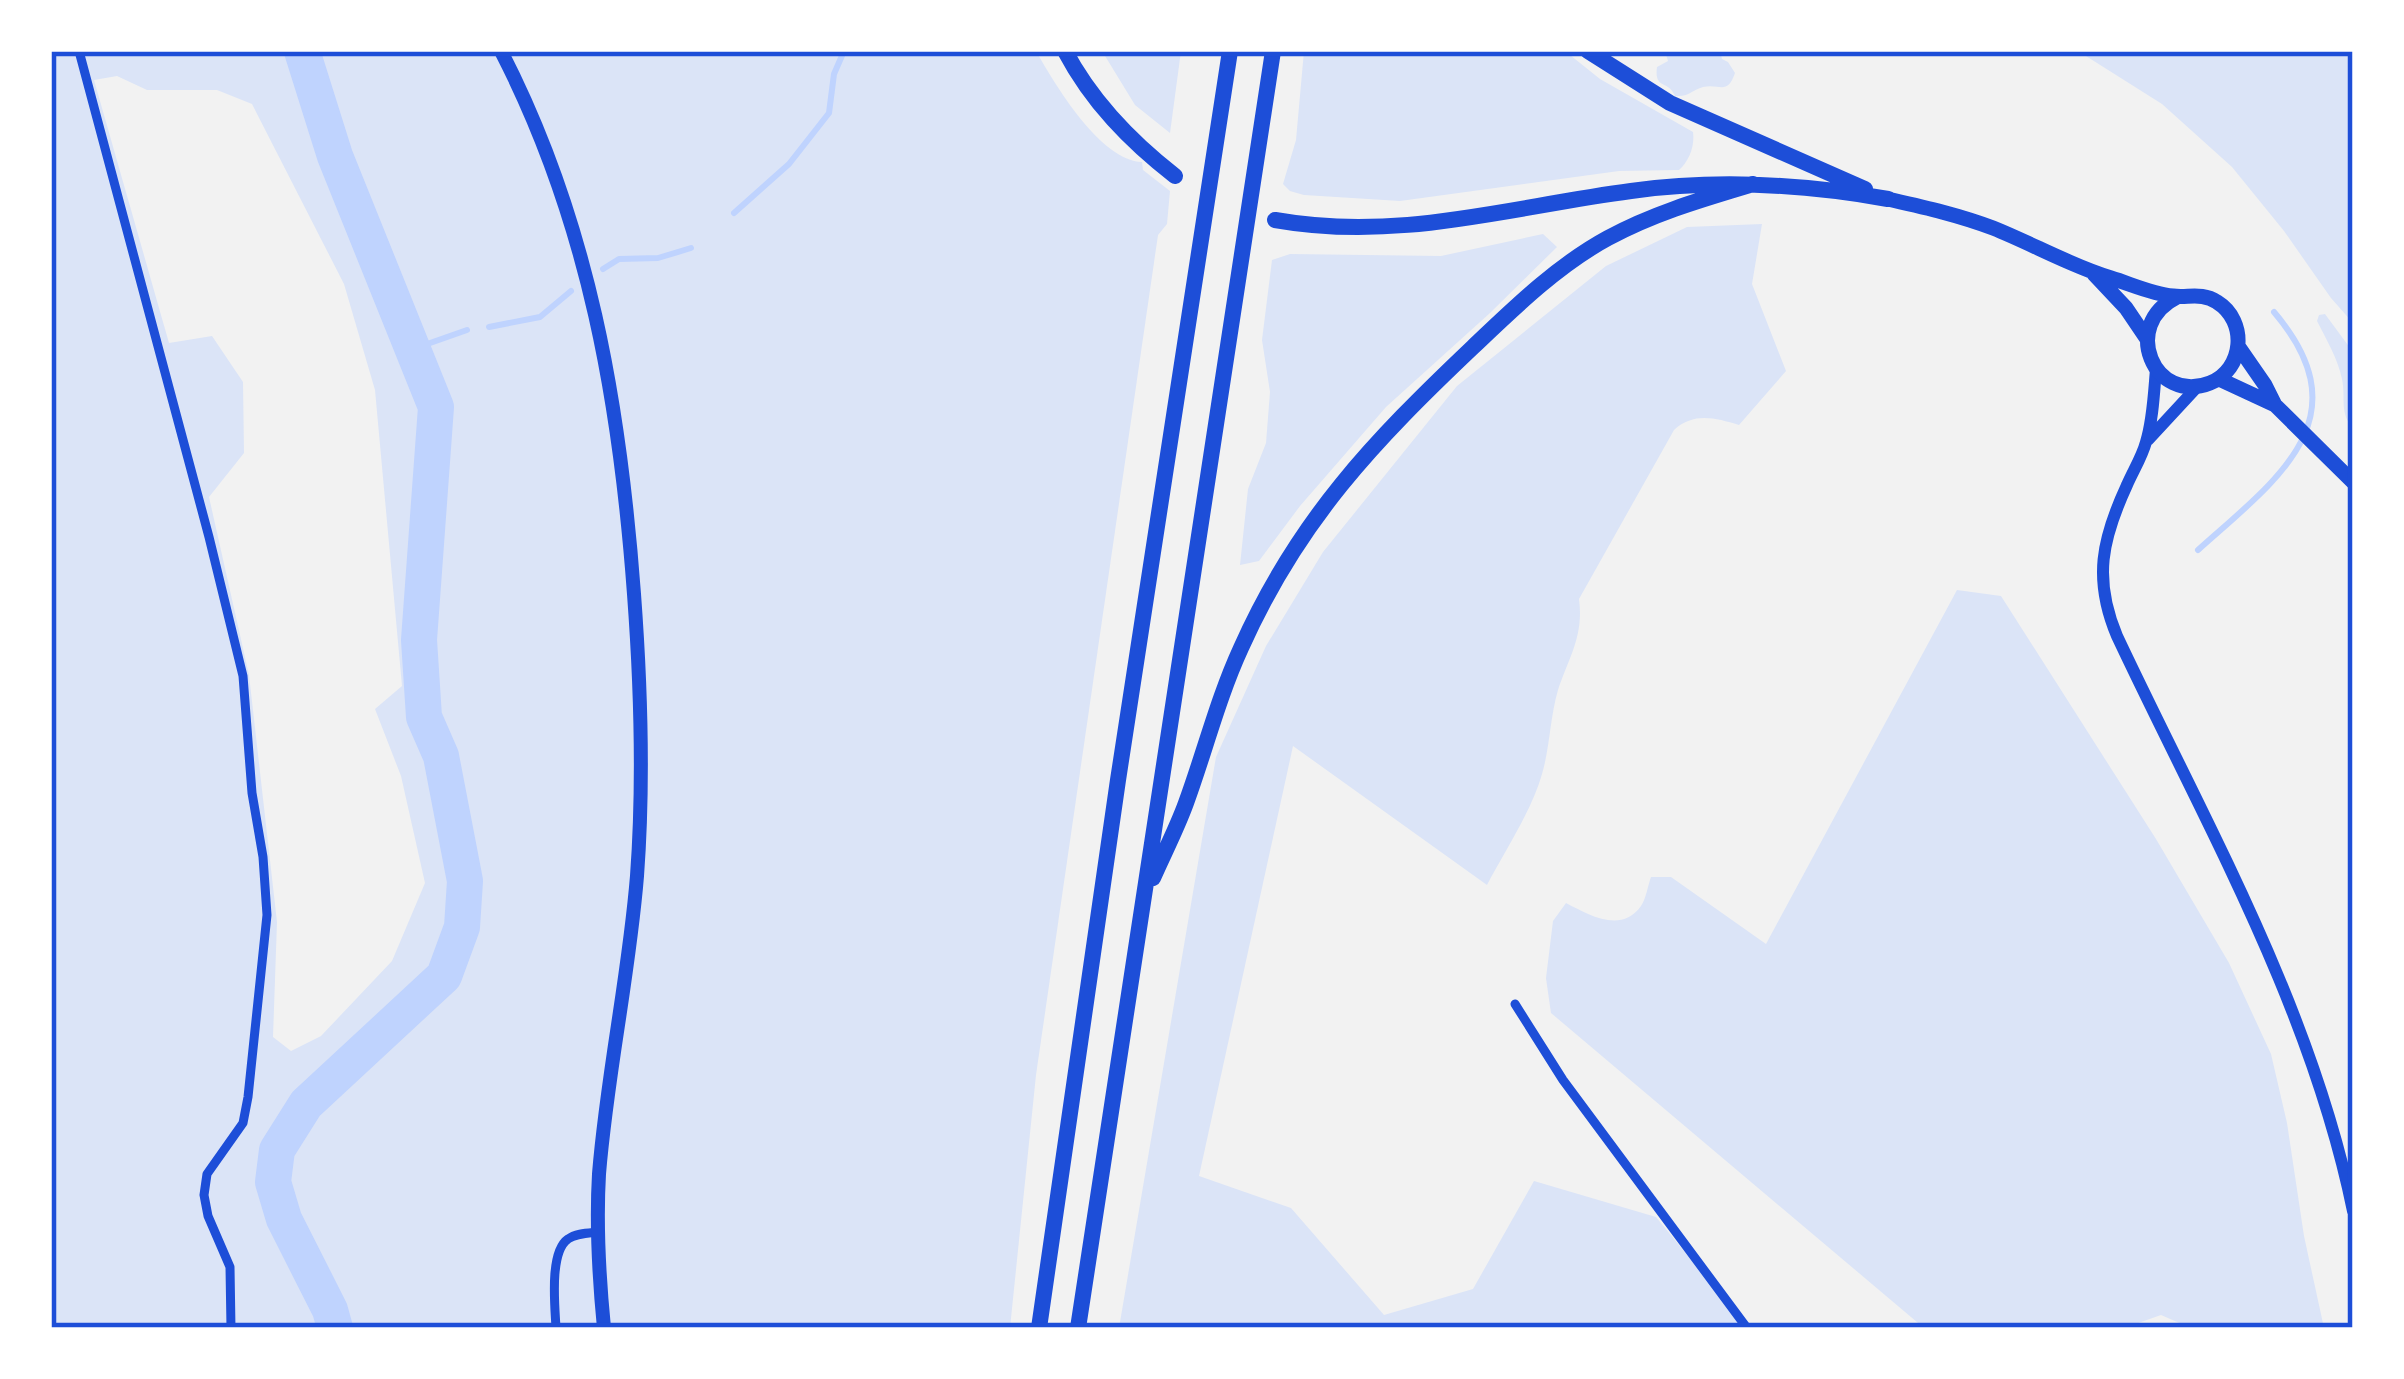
<svg xmlns="http://www.w3.org/2000/svg" width="2404" height="1379" font-family="Bitter,serif">
	<style>
		.green { fill: #dbe4f7; fill-rule: evenodd }
		.lines { fill: none; stroke-linecap: round; stroke-linejoin: round }
		.stream { stroke: #bfd3fe; stroke-width: 6 }
		.river { stroke: #bfd3fe; stroke-width: 36 }
		.minor { stroke: #1d4ed8; stroke-width: 9 }
		.tertiary { stroke: #1d4ed8; stroke-width: 12 }
		.secondary { stroke: #1d4ed8; stroke-width: 14 }
		.primary { stroke: #1d4ed8; stroke-width: 15 }
		.trunk { stroke: #1d4ed8; stroke-width: 16 }
		.neatline { fill: none; stroke: #1d4ed8; stroke-width: 4.5 }
	</style>
	<rect width="100%" height="100%" fill="#f2f2f2"/>
	<path class="green" d="M51,51H1036C1055,85 1101,161 1142,162L1143,170L1170,191L1167,224L1158,235L1036,1075L1010,1328H51ZM117,76L147,90H217L252,104L344,284L375,390L402,686L375,709L401,776L425,883L392,961L321,1036L291,1051L273,1037L277,922L249,675L209,497L244,453L243,382L212,336L169,343L94,80Z
		M1102,51H1181L1170,133L1135,105Z
		M1304,51H1565L1600,79L1693,132C1695,146 1689,161 1679,170L1619,171L1400,201L1304,195L1290,191L1283,184L1296,140Z
		M1665,51H1720L1722,59L1728,62L1735,73C1727,96 1720,83 1703,87C1690,91 1689,97 1675,96C1668,79 1654,90 1657,67L1668,61Z
		M2078,51H2353V323L2331,298L2284,231L2232,167L2162,104Z
		M1762,224L1752,284L1786,371L1739,425C1715,418 1694,412 1674,430L1579,599C1584,636 1569,657 1558,690C1550,717 1550,747 1542,774C1532,810 1505,851 1487,885L1293,746L1199,1176L1291,1208L1384,1315L1473,1289L1534,1181L1656,1217L1747,1328H1119L1216,757L1266,646L1323,552L1457,386L1606,266L1687,227Z
		M1543,234L1557,247L1490,313L1386,407L1300,506L1259,561L1240,565L1248,489L1266,443L1270,392L1262,340L1272,260L1290,254L1441,256Z
		M2325,314L2353,352V428C2339,413 2346,398 2342,379C2338,359 2326,339 2317,321L2319,315Z
		M1957,590L2001,596L2156,839L2229,963L2271,1054L2287,1123L2304,1236L2324,1328H2191L2161,1315L2124,1328H1924L1551,1013L1546,978L1553,921L1566,903C1589,915 1621,934 1641,906C1646,899 1648,885 1651,877H1671L1766,944Z"/>
	<g class="lines">
		<path class="stream" d="M734,213L789,164L829,113L834,74L844,51
			M603,269L619,259L658,258L691,248
			M489,327L540,317L571,291
			M413,349L467,330
			M2198,550C2276,480 2365,419 2274,312"/>
		<path class="river" d="M302,51L335,156L436,407L419,640L424,717L441,756L465,881L462,927L444,976L306,1104L277,1150L273,1182L284,1219L330,1310L335,1328"/>
		<path class="minor" d="M79,51L209,537L243,676L252,793L263,857L267,915L248,1097L243,1123L207,1174L204,1195L208,1216L230,1267L231,1328
			M1515,1004L1563,1080L1747,1328
			M556,1328C555,1307 549,1252 568,1239C576,1233 588,1233 598,1232"/>
		<path class="tertiary" d="M2156,369C2154,392 2153,420 2146,442C2142,457 2133,471 2127,485C2102,539 2093,579 2117,636C2205,823 2311,1006 2353,1211
			M2148,440L2198,386"/>
		<path class="secondary" d="M501,51C589,222 620,404 634,594C641,688 644,782 637,876C629,976 607,1074 599,1174C596,1225 599,1277 604,1328"/>
		<path class="primary" d="M1888,199C1923,207 1959,215 1993,228C2033,244 2071,266 2111,278C2131,284 2152,294 2173,296C2188,298 2202,292 2217,302C2248,321 2244,370 2210,383C2154,405 2120,325 2177,297
			M2094,274L2126,308L2147,339
			M2238,346L2265,385L2275,405L2353,482
			M2219,379L2275,405"/>
		<path class="trunk" d="M1065,51C1092,102 1130,141 1175,176
			M1588,51L1670,103L1865,189
			M1275,220C1399,242 1509,207 1631,191C1717,179 1803,184 1888,199
			M1153,878C1164,853 1177,828 1186,803C1205,751 1218,698 1241,648C1298,520 1374,441 1473,347C1514,308 1558,265 1608,238C1654,213 1703,199 1753,184
			M1039,1328L1118,780L1230,51
			M1078,1328L1273,51"/>
	</g>
	<rect width="2404" height="1379" fill="none" stroke="#ffffff" stroke-width="108"/>
	<rect x="54" y="54" width="2296" height="1271" class="neatline"/>
</svg>
